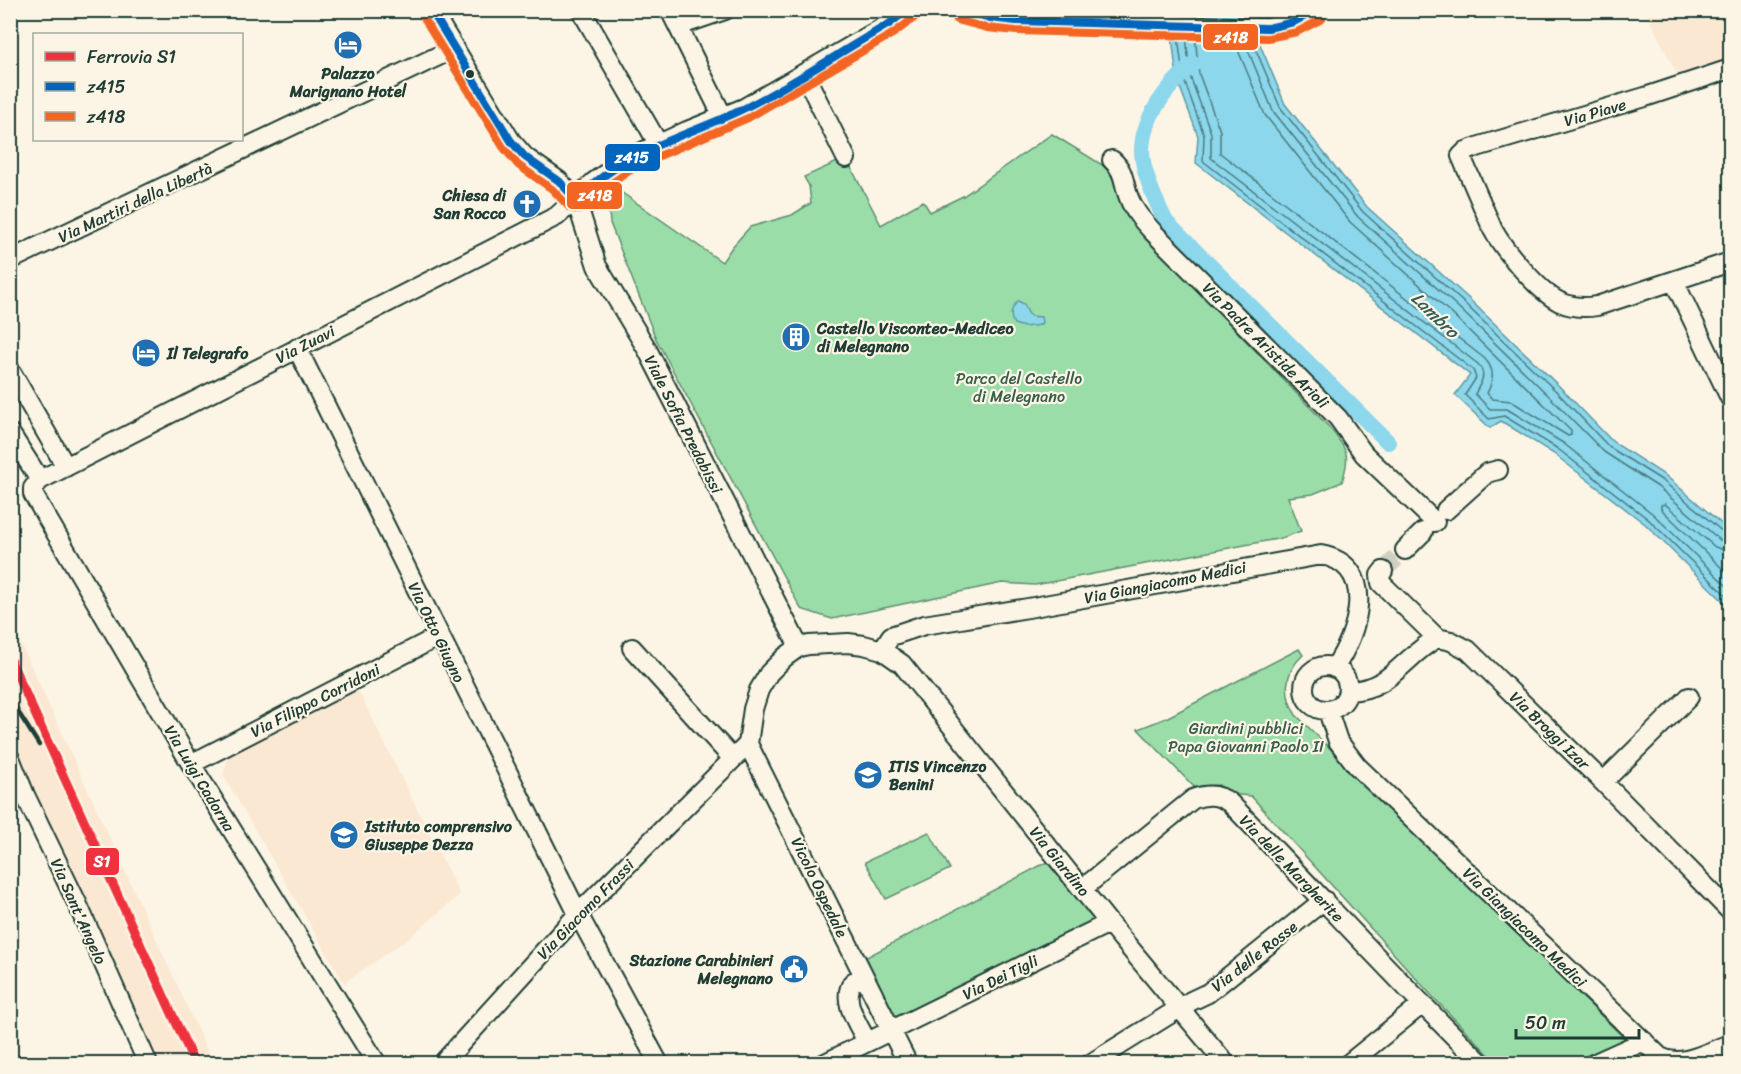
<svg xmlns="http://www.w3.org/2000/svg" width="1741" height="1074" font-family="Sriracha,sans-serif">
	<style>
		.built { fill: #fbe8d2 }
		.green { fill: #9bdda9; stroke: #5d8d6e; stroke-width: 1.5 }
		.water { fill: #8cd7ec; stroke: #6099a2; stroke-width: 1.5 }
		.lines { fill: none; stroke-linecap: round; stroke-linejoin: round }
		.shore { stroke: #4b7b7e; stroke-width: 1.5 }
		.canal { stroke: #8cd7ec; stroke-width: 16 }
		.street-tunnel { stroke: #d0d0c2; stroke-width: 18; stroke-dasharray: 18 9; stroke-linecap: butt }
		.street-casing { stroke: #1f3d34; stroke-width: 22 }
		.street { stroke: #fcf5e5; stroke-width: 18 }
		.rail { stroke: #1f3d34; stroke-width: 4.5 }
		.bus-1-casing { stroke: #fcf5e5; stroke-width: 12 }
		.bus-2-casing { stroke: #fcf5e5; stroke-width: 12 }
		.bus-1 { stroke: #0065bd; stroke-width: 8 }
		.bus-2 { stroke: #f26522; stroke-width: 8 }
		.rail-1-casing { stroke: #fcf5e5; stroke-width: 14 }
		.rail-1 { stroke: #ee333e; stroke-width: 9 }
		.bus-dot { fill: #1f3d34; stroke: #fcf5e5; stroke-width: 2 }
		.labels { text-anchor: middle; stroke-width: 4.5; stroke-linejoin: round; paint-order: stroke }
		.poi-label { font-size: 16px; font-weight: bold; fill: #1f3d34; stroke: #fcf5e5; text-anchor: start }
		.street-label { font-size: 16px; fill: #1f3d34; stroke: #fcf5e5 }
		.park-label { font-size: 16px; fill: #385d4b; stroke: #fcf5e5 }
		.water-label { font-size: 18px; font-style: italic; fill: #355c59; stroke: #fcf5e5 }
		.line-badge { stroke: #fcf5e5; stroke-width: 2 }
		.badge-label { font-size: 16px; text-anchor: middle; font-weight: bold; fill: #fff }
	</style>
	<rect width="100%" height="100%" fill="#fcf5e5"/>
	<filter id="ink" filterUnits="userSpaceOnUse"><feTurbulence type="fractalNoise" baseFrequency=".0167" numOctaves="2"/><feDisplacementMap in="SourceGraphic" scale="12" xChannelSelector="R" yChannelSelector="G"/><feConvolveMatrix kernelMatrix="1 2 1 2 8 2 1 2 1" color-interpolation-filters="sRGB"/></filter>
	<g filter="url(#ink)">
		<path class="built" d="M1645,11H1730V58L1677,74Z
			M10,620L213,1063H155L18,764V739L10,724Z
			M358,690L460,895L409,938L344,983L223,775L228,757Z"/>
		<path class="green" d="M1052,134L1104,166L1111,175L1136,227L1330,428C1347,451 1351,453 1342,482L1313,494L1288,497L1301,531L1282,538L1035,585L1002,583L832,619L801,609L656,339L610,223L608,200L612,186L722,262L732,247L750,227L792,215L811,203L809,186L804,177L846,158L881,225L923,201L930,212L963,196Z
			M1299,649L1303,655C1284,672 1283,695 1296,715L1627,1041L1573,1063H1497L1432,996L1251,796L1228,794L1219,785L1203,786L1197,790L1138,729L1166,718Z
			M929,832L950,869L886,899L865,862Z
			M1047,862L1101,928L891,1031L857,962Z"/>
		<path class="water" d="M1169,11H1246L1285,104L1367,207L1468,298L1560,387L1613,442L1666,476L1730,531V608L1645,524L1554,454L1501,421L1490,428L1455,395L1470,375L1196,163L1198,136L1177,79Z
			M1018,301L1024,304C1030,316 1026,316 1041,317L1042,322L1040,325L1024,327L1014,324C1009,316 1011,308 1018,301Z"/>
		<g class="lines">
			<path class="shore" d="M1178,36L1183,77L1204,135L1203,161L1473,370L1476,378L1465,395L1489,419L1504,416L1558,449L1648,519L1730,599
				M1186,36L1190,76L1211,133V158L1478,364C1488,376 1480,383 1475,394L1490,409H1507L1563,443L1653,514L1730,589
				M1195,36L1199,74L1220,131V153L1484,358C1495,369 1494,380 1487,393L1492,399L1511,401L1568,436L1571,435V431L1453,315L1350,222L1265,115L1233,38
				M1243,38L1273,111L1358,217L1459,308L1550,397L1604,452L1658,487L1720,540L1730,543
				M1251,38L1280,107L1363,212L1464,303L1556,391L1609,447L1663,481L1724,533L1730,535
				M1730,552L1715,547L1665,504L1661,505V509L1730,576"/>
			<path class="canal" d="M1193,64C1169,85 1142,117 1142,151C1142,172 1157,204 1166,222L1388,442"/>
			<path class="street-tunnel" d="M1383,571L1405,550"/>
			<g class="street-casing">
				<path id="street" d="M431,10L511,141L525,157L559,181L576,200L597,266L647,349L799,647
					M581,10L659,145
					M670,10L723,117
					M960,10L990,18L1016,21L1268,28L1294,22L1317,10
					M678,26L725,10
					M1730,69L1645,97L1480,146L1466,151L1461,156L1493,230C1504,250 1539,292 1560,302C1571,307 1585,308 1597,306L1730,262
					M804,73L846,158
					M1112,160C1125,171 1123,183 1129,198C1134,212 1144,222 1154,233L1338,418L1364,454L1435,522
					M10,260L453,49
					M1674,281L1730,398
					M297,348L578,914L659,1064
					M10,370L66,467
					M10,433L40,480
					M1446,510L1487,473L1498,470
					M1405,550L1423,532
					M1383,571L1380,575L1381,583L1437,638
					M632,648L733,759
					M882,650L891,636L924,625L1028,608L1321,555C1379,565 1358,635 1334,668
					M1304 688a22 22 0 1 1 44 0a22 22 0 1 1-44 0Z
					M1348,691C1391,690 1403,657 1437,638L1451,641L1468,650L1603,782L1730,911
					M1328,711L1338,741L1357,766L1660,1057C1682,1069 1709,1051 1730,1044
					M748,744L908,1064
					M10,758L25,795L77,903L148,1064
					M191,764L439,636
					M1603,782L1689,697
					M1082,889L1193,799C1206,794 1219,794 1230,803C1314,889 1395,979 1482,1064
					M864,977L853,982C840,1000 859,1025 867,1042
					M377,1064L191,764L37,501L33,494V488L40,480L557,216L594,182L623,161L687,131L744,108L889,24L908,10
					M442,1064L578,914L748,744L753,709L759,690L769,673L785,657L799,647L809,645L848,643L864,645L882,650L902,664L1109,923L1226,1064
					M823,1064L1109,923
					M1090,1064L1191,1001L1208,993L1324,900
					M1348,1064L1421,1005
					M1593,1064L1644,1041"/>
			</g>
			<use href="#street" class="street"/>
			<path class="rail" d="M10,699L39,745"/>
			<g class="bus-1-casing">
				<path id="bus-1" d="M431,10L511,141L525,157L559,181L576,200C627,148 681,139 743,109C793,84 840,52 889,24L907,10
					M962,10L990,18L1016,21L1268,28L1294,22L1316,10"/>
			</g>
			<g class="bus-2-casing">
				<path id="bus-2" d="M422,15L503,147L518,165L552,189L570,208L579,210L600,191L638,165L748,118L894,33L914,18
					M957,20L987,28L1016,31L1268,38L1297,32L1322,19"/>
			</g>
			<use href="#bus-1" class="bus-1"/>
			<use href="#bus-2" class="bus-2"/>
			<g class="rail-1-casing">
				<path id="rail-1" d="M10,659L195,1064"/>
			</g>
			<use href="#rail-1" class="rail-1"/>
		</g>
	</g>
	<defs>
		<g id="hotel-disc" transform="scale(1.5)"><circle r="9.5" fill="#1f6fb2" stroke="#fcf5e5"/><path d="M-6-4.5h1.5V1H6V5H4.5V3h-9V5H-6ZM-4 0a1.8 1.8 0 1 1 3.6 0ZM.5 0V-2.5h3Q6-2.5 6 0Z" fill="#fff"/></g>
		<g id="church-disc" transform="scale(1.5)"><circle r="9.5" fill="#1f6fb2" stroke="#fcf5e5"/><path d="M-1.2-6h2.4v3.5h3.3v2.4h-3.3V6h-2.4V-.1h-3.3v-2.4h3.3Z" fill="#fff"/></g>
		<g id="building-disc" transform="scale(1.5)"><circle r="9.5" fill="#1f6fb2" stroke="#fcf5e5"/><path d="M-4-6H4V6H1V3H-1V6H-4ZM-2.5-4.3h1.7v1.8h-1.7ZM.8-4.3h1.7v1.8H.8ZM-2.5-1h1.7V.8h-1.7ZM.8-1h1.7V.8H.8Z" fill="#fff"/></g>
		<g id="school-disc" transform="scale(1.5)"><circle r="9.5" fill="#1f6fb2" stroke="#fcf5e5"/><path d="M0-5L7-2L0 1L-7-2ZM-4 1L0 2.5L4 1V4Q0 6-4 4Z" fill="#fff"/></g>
		<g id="civic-disc" transform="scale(1.5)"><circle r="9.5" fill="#1f6fb2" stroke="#fcf5e5"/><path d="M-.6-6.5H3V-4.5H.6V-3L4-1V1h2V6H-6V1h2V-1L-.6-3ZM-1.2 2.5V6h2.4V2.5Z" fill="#fff"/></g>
	</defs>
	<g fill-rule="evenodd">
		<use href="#hotel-disc" x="348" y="45"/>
		<use href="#church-disc" x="527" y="204"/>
		<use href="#building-disc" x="796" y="337"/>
		<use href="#hotel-disc" x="146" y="353"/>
		<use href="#school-disc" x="868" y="775"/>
		<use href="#school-disc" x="344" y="835"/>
		<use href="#civic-disc" x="794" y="969"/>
	</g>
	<circle class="bus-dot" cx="470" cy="74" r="5"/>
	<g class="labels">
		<g class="poi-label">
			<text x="348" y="79" text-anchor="middle">Palazzo<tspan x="348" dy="18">Marignano Hotel</tspan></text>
			<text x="506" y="201" text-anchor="end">Chiesa di<tspan x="506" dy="18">San Rocco</tspan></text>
			<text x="817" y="334">Castello Visconteo-Mediceo<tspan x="817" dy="18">di Melegnano</tspan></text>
			<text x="167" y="359">Il Telegrafo</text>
			<text x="889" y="772">ITIS Vincenzo<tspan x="889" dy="18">Benini</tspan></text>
			<text x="365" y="832">Istituto comprensivo<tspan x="365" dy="18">Giuseppe Dezza</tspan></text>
			<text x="773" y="966" text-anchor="end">Stazione Carabinieri<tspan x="773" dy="18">Melegnano</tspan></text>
		</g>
		<g class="street-label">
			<text transform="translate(1595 112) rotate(-16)" y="6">Via Piave</text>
			<text transform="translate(135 202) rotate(-25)" y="6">Via Martiri della Libertà</text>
			<text transform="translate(305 344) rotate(-27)" y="6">Via Zuavi</text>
			<text transform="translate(1266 345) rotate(45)" y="6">Via Padre Aristide Arioli</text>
			<text transform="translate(684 424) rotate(63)" y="6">Viale Sofia Predabissi</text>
			<text transform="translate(1165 582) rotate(-11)" y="6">Via Giangiacomo Medici</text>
			<text transform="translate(437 632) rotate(64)" y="6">Via Otto Giugno</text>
			<text transform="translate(315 700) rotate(-27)" y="6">Via Filippo Corridoni</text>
			<text transform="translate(1550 730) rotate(44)" y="6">Via Broggi Izar</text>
			<text transform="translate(200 778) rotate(59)" y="6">Via Luigi Cadorna</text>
			<text transform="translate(1060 861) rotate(51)" y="6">Via Giardino</text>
			<text transform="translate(1292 868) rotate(46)" y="6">Via delle Margherite</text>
			<text transform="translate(820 887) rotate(64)" y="6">Vicolo Ospedale</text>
			<text transform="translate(585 909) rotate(-46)" y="6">Via Giacomo Frassi</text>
			<text transform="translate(79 911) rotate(66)" y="6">Via Sant'Angelo</text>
			<text transform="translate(1525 927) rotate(44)" y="6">Via Giangiacomo Medici</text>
			<text transform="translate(1254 956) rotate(-38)" y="6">Via delle Rosse</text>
			<text transform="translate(1000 977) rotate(-26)" y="6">Via Dei Tigli</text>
		</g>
		<g class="park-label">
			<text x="1019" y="384">Parco del Castello<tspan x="1019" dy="18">di Melegnano</tspan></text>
			<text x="1246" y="734">Giardini pubblici<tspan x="1246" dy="18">Papa Giovanni Paolo II</tspan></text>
		</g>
		<g class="water-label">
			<text transform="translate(1435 315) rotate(44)" y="6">Lambro</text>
		</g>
	</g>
	<g class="line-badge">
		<rect x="1202" y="23" width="57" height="28" rx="6" fill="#f26522"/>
		<rect x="604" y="143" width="57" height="29" rx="6" fill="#0065bd"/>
		<rect x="566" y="181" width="57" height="29" rx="6" fill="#f26522"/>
		<rect x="85" y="847" width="35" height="29" rx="6" fill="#ee333e"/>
	</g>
	<g class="badge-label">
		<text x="1231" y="43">z418</text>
		<text x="632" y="163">z415</text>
		<text x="595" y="201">z418</text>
		<text x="102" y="867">S1</text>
	</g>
	<rect width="1741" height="1074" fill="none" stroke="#fcf5e5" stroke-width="36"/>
	<rect x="18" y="18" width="1705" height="1038" fill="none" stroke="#1f3d34" stroke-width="2" filter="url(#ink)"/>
	<rect x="33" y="33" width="210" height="108" fill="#fcf5e5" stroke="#a4ab9e" stroke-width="1.5"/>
	<rect x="45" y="52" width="30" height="9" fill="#ee333e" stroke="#a4ab9e" stroke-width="1.5"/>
	<text x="87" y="63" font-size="18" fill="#1f3d34">Ferrovia S1</text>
	<rect x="45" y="82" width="30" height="9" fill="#0065bd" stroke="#a4ab9e" stroke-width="1.5"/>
	<text x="87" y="93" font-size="18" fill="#1f3d34">z415</text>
	<rect x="45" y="112" width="30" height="9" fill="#f26522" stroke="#a4ab9e" stroke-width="1.5"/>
	<text x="87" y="123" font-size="18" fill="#1f3d34">z418</text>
	<path d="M1516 1029v9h123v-9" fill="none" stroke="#1f3d34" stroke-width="3"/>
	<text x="1525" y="1029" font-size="18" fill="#1f3d34" stroke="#fcf5e5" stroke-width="4.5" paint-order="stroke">50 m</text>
</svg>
